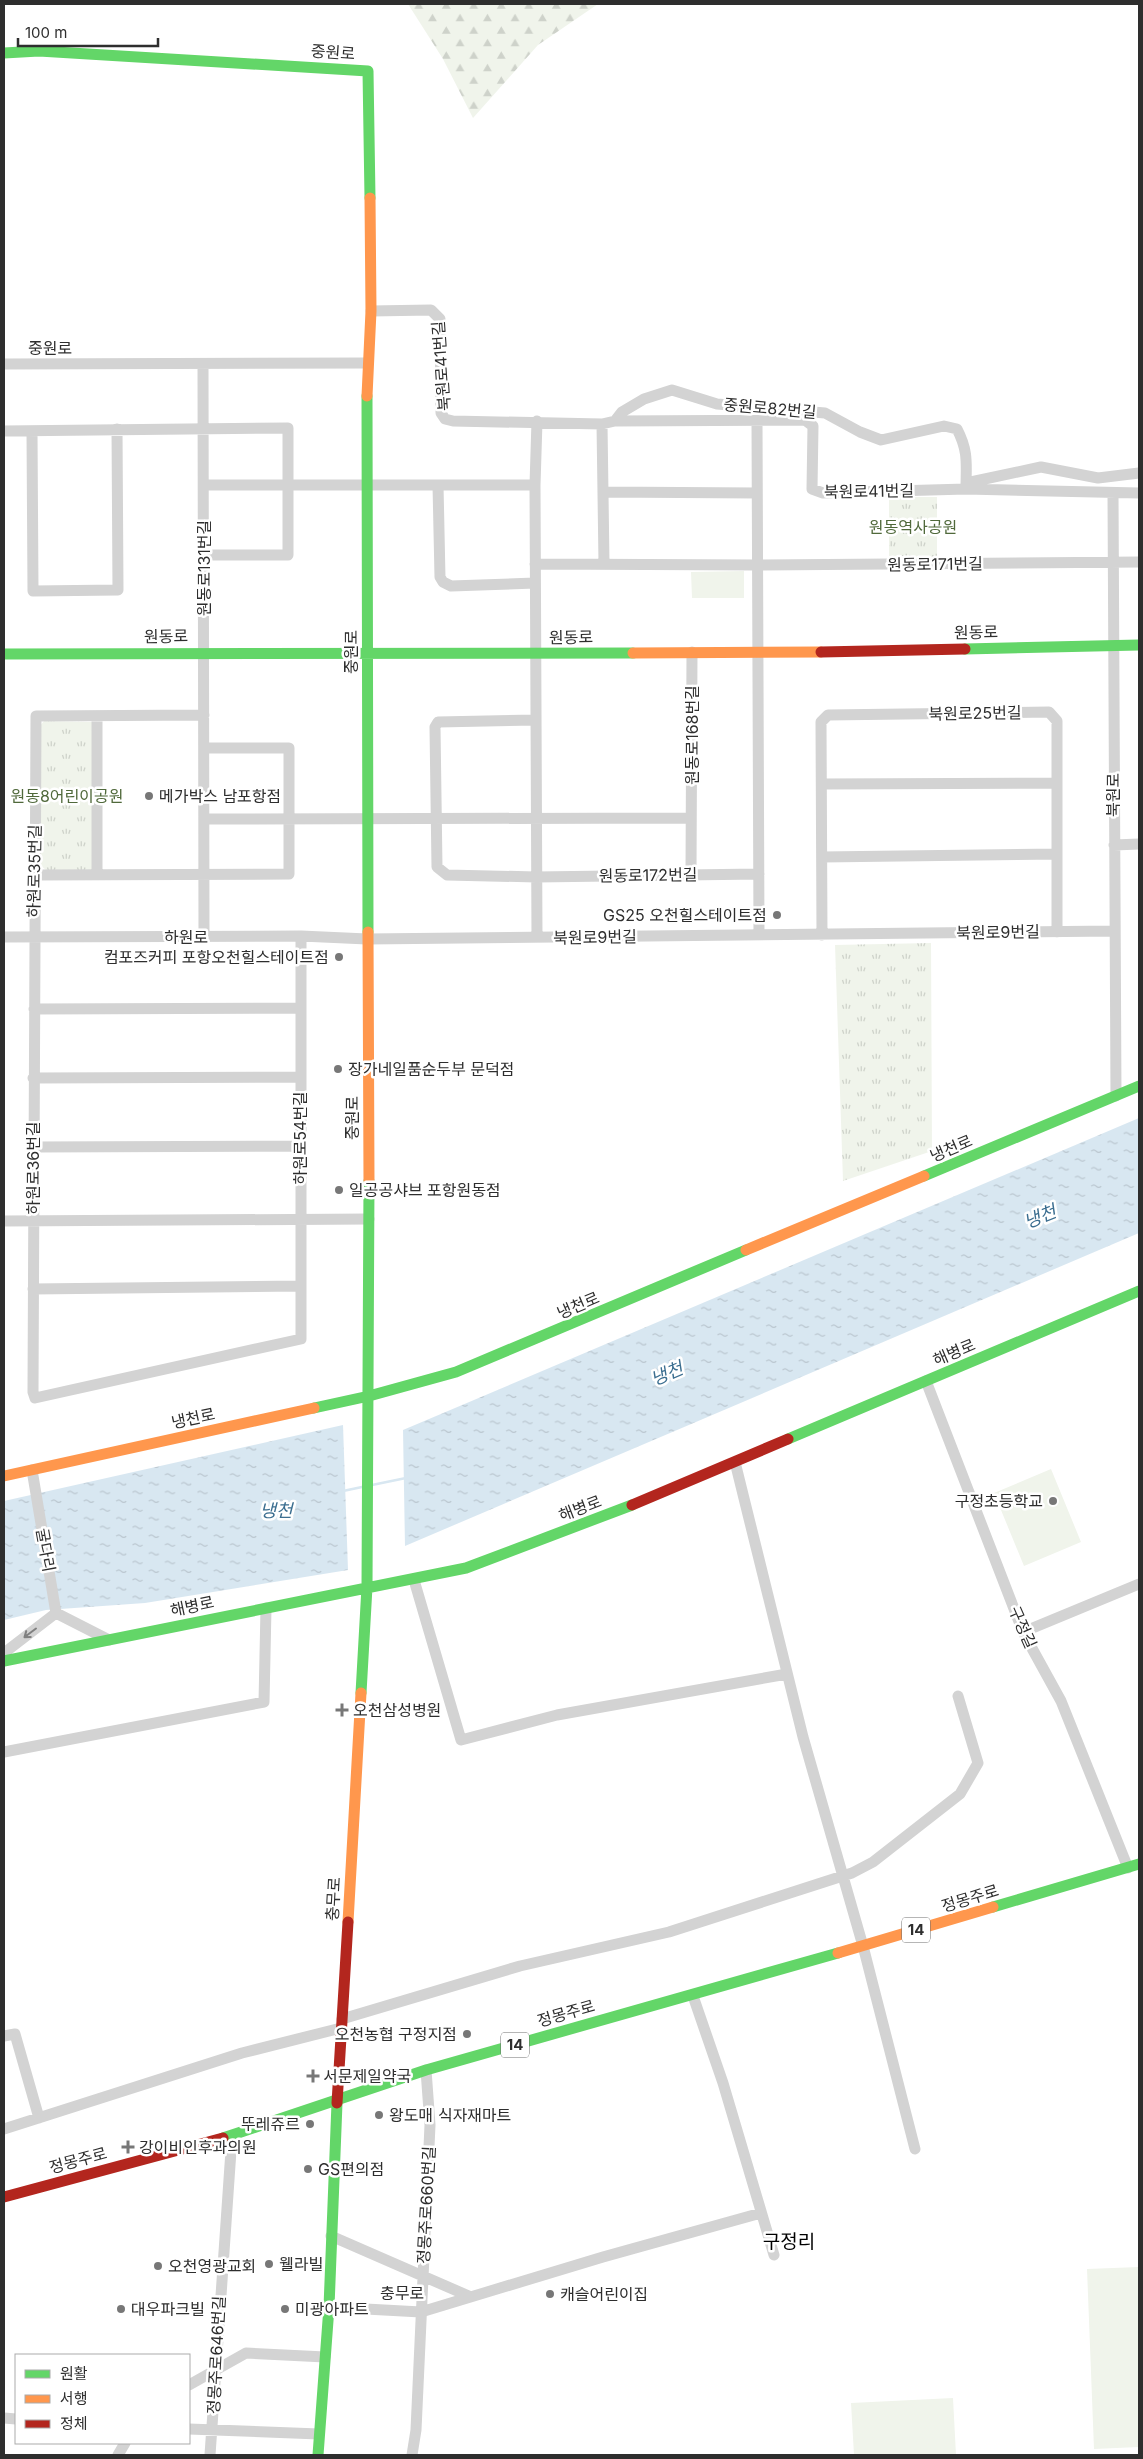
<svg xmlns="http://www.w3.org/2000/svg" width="1143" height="2459" font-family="Inter,'Noto Sans KR',sans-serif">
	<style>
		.green { fill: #f0f4eb }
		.forest { fill: url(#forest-firs) }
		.park { fill: url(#park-tufts) }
		.water { fill: url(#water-ripples) }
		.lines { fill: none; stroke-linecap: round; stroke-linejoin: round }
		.stream { stroke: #d8e7f1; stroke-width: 2.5 }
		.street { stroke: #d3d3d3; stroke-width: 11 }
		.fast { stroke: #63d668; stroke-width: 11 }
		.slow { stroke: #ff974d; stroke-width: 11 }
		.jam { stroke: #b3261e; stroke-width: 11 }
		.oneway { stroke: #808080 }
		.poi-dot { fill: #777; stroke: #fff; stroke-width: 2 }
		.labels { text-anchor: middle; stroke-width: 5; stroke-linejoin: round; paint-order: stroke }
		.shield { fill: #fff; stroke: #6d6d6d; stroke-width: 1 }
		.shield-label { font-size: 15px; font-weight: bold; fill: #2e2e2e }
		.street-label { font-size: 16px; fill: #2e2e2e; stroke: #fff }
		.park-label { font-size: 16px; fill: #50693b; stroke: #fff }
		.poi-label { font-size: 16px; fill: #2e2e2e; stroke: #fff; text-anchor: start }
		.water-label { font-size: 18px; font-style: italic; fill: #3b6e90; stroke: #fff }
		.quarter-label { font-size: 19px; fill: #000; stroke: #fff }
	</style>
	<defs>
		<pattern id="forest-firs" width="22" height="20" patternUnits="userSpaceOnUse" patternTransform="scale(1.25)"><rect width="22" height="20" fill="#f0f4eb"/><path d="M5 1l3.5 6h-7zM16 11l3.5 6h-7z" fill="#ced2ca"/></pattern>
		<pattern id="park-tufts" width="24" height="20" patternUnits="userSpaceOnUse" patternTransform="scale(1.25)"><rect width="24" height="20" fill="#f0f4eb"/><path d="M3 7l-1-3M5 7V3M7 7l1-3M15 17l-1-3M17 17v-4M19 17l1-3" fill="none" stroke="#ced2ca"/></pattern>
		<pattern id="water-ripples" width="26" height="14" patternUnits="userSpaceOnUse" patternTransform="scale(1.25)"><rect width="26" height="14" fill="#d8e7f1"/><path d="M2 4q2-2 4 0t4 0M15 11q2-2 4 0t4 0" fill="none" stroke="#bac6cf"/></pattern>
	</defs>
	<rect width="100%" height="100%" fill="#fff"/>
	<path class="green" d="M744,571V598H692L691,572Z
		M1051,1469L1081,1542L1024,1566L994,1493Z
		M1139,2267V2447L1094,2449L1087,2269Z
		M953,2398L956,2455H854L851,2403Z"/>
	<path class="forest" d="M408,4H598L538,45L473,118L443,59Z"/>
	<path class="park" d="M889,497H937V557L889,556Z
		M44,721L94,722L95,870H46L40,865L39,727Z
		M931,943L932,1151L843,1181L835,945Z"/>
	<path class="water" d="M1139,1118V1233L405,1546L403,1430Z
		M343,1425L348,1570L145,1603L46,1610L4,1620V1501Z"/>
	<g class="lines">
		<path class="stream" d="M372,1485L406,1478
			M343,1491L362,1487"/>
		<path class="street" d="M371,311L431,310L440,319L441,413L445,419L453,421L602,424L615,421L805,420L813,426L812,489L823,493L966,489L1139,493
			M4,364L367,363
			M203,364L204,937
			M615,421L622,412L644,399L672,390L717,404L825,413L860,432L881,440L944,426L957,429C969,452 966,465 966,489
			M757,422L759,935
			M602,424L604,563
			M4,431L288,428V555H204
			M32,431L33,591L118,590L117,429
			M966,483L1041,467L1098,478L1139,473
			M204,485H535L537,937
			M438,485L440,577L443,582L451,586L535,583
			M535,485L537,421
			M603,492L757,493
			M1113,493L1116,1096
			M535,564L757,565L1139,562
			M204,715L36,716L33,1392L35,1398L301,1339V936
			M535,720L438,722L435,727L437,867L447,875L536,877L759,874
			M822,784L1056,783
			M204,819L691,818
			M1114,845L1139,844
			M822,857L1057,854
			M691,874L692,652
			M34,875L289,874V748H204
			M97,875V716
			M822,935L821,722L828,715L1049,712L1057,721V932
			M4,937L301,936L367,939L1114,931
			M34,1009L301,1008
			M33,1078L300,1077
			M33,1147L300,1146
			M4,1221L369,1219
			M33,1289L301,1286
			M926,1381L1023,1632L1061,1701L1128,1868
			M735,1462L803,1737L863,1946L915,2149
			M32,1470L56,1613
			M414,1580L461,1740L557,1715L787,1674
			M56,1613L109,1640
			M1023,1632L1139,1584
			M4,1653L56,1613
			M4,1752L264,1702L266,1608
			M693,1996L723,2083L774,2255
			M342,2019L520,1966L669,1932L852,1873L873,1862L960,1794L978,1763L958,1696
			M4,2036L15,2034L39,2118
			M4,2129L242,2053L341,2028
			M331,2236L471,2297
			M329,2307L421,2312L603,2257L761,2213
			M189,2385L246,2353L325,2357
			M4,2418L16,2419
			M189,2429L319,2434
			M118,2455L125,2443
			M210,2455L232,2136
			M412,2455L416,2430L430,2125L426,2070"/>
		<path class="fast" d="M4,53L39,51L368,71L370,198
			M367,396L368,932
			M965,649L1139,645
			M4,654L633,653
			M924,1176L1139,1086
			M314,1408L369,1396L456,1372L746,1250
			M788,1439L1139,1291
			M4,1661L466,1568L632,1505
			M361,1693L367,1587L369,1181
			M993,1907L1139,1864
			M223,2138L426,2070L838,1953
			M318,2455L329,2307L337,2103"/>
		<path class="slow" d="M367,396L371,311L370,198
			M633,653L821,652
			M368,932L369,1181
			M746,1250L924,1176
			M4,1476L314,1408
			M348,1922L361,1693
			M838,1953L993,1907"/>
		<path class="jam" d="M821,652L965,649
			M632,1505L788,1439
			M337,2103L348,1922
			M4,2197L223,2138"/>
	</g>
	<defs><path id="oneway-shaft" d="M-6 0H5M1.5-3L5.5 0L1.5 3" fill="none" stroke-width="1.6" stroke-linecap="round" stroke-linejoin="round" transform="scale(1.25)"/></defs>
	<use class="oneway" href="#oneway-shaft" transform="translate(30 1633) rotate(143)"/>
	<g class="poi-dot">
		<circle cx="149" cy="796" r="5"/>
		<circle cx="777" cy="915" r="5"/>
		<circle cx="339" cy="957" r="5"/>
		<circle cx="338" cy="1069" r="5"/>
		<circle cx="339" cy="1190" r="5"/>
		<circle cx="1053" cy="1501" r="5"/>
		<path d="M339.5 1702.5h5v5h5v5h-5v5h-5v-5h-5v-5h5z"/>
		<circle cx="467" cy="2034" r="5"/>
		<path d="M310.5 2068.5h5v5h5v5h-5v5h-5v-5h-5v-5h5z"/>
		<circle cx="379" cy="2115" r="5"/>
		<circle cx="310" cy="2124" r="5"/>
		<path d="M125.5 2139.5h5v5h5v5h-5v5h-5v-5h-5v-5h5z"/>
		<circle cx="308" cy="2169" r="5"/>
		<circle cx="269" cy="2264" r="5"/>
		<circle cx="158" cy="2266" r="5"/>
		<circle cx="550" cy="2294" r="5"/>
		<circle cx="121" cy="2309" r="5"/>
		<circle cx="285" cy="2309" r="5"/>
	</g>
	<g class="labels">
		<g class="shield">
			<rect x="902" y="1917.5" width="28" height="25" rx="4"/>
			<rect x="501" y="2032.5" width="28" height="25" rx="4"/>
		</g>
		<g class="shield-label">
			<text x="916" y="1935">14</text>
			<text x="515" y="2050">14</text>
		</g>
		<g class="street-label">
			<text transform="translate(333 52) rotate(4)" y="6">중원로</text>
			<text x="50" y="354">중원로</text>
			<text transform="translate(441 366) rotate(-94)" y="6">북원로41번길</text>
			<text transform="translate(770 408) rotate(5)" y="6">중원로82번길</text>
			<text transform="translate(869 491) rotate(-1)" y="6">북원로41번길</text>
			<text transform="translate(935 564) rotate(-1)" y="6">원동로171번길</text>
			<text transform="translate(204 568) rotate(-90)" y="6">원동로131번길</text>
			<text transform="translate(976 632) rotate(-1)" y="6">원동로</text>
			<text transform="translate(166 636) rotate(-1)" y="6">원동로</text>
			<text transform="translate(571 637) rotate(-1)" y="6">원동로</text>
			<text transform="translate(351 652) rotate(-90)" y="6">중원로</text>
			<text transform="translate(975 713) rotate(-1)" y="6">북원로25번길</text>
			<text transform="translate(692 735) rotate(-90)" y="6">원동로168번길</text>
			<text transform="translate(1113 795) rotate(-90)" y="6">북원로</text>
			<text transform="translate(34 871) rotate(-89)" y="6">하원로35번길</text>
			<text transform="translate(648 875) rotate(-1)" y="6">원동로172번길</text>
			<text transform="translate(998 932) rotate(-1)" y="6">북원로9번길</text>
			<text x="186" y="943">하원로</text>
			<text transform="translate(595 937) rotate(-1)" y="6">북원로9번길</text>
			<text transform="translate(352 1118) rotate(-90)" y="6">중원로</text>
			<text transform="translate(300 1138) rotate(-90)" y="6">하원로54번길</text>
			<text transform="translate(951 1148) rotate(-23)" y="6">냉천로</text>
			<text transform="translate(33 1168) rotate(-90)" y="6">하원로36번길</text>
			<text transform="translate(578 1305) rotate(-23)" y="6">냉천로</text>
			<text transform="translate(954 1352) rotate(-23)" y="6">해병로</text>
			<text transform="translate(193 1418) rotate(-12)" y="6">냉천로</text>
			<text transform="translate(580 1508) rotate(-21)" y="6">해병로</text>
			<text transform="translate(46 1550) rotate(80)" y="6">굴다리</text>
			<text transform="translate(192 1606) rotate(-12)" y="6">해병로</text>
			<text transform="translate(1023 1627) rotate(66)" y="6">구정길</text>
			<text transform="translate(970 1898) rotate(-17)" y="6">정몽주로</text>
			<text transform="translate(333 1899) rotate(-87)" y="6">충무로</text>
			<text transform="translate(566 2013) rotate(-16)" y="6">정몽주로</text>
			<text transform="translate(78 2160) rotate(-15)" y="6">정몽주로</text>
			<text transform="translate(426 2205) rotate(-87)" y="6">정몽주로660번길</text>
			<text x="402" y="2299">충무로</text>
			<text transform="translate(216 2355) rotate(-87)" y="6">정몽주로646번길</text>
		</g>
		<g class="park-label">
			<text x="913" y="533">원동역사공원</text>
			<text x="67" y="802">원동8어린이공원</text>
		</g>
		<g class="poi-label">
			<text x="159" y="802">메가박스 남포항점</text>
			<text x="767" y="921" text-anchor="end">GS25 오천힐스테이트점</text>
			<text x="329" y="963" text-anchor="end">컴포즈커피 포항오천힐스테이트점</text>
			<text x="348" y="1075">장가네일품순두부 문덕점</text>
			<text x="349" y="1196">일공공샤브 포항원동점</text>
			<text x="1043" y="1507" text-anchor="end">구정초등학교</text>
			<text x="353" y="1716">오천삼성병원</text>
			<text x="457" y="2040" text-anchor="end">오천농협 구정지점</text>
			<text x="323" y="2082">서문제일약국</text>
			<text x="389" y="2121">왕도매 식자재마트</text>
			<text x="300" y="2130" text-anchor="end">뚜레쥬르</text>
			<text x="139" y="2153">강이비인후과의원</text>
			<text x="318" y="2175">GS편의점</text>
			<text x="279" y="2270">웰라빌</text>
			<text x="168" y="2272">오천영광교회</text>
			<text x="560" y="2300">캐슬어린이집</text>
			<text x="131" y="2315">대우파크빌</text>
			<text x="295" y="2315">미광아파트</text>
		</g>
		<g class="water-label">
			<text transform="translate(1040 1217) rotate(-22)" y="6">냉천</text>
			<text transform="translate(667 1374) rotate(-23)" y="6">냉천</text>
			<text x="276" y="1517">냉천</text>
		</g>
		<g class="quarter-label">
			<text x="789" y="2248">구정리</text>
		</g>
	</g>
	<rect width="1143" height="2459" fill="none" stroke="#2e2e2e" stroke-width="10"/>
	<rect x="15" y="2354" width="175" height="90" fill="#ffffff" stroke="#ababab"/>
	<rect x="25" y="2370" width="25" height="8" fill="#63d668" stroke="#ababab"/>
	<text x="60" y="2379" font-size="15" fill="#2e2e2e">원활</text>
	<rect x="25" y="2395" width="25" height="8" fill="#ff974d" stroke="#ababab"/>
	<text x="60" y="2404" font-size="15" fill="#2e2e2e">서행</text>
	<rect x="25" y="2420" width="25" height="8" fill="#b3261e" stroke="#ababab"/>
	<text x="60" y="2429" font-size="15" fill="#2e2e2e">정체</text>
	<path d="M18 38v8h140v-8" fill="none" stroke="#2e2e2e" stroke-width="2.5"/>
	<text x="25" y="38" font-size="15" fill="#2e2e2e" stroke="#ffffff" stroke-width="4" paint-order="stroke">100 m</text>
</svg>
